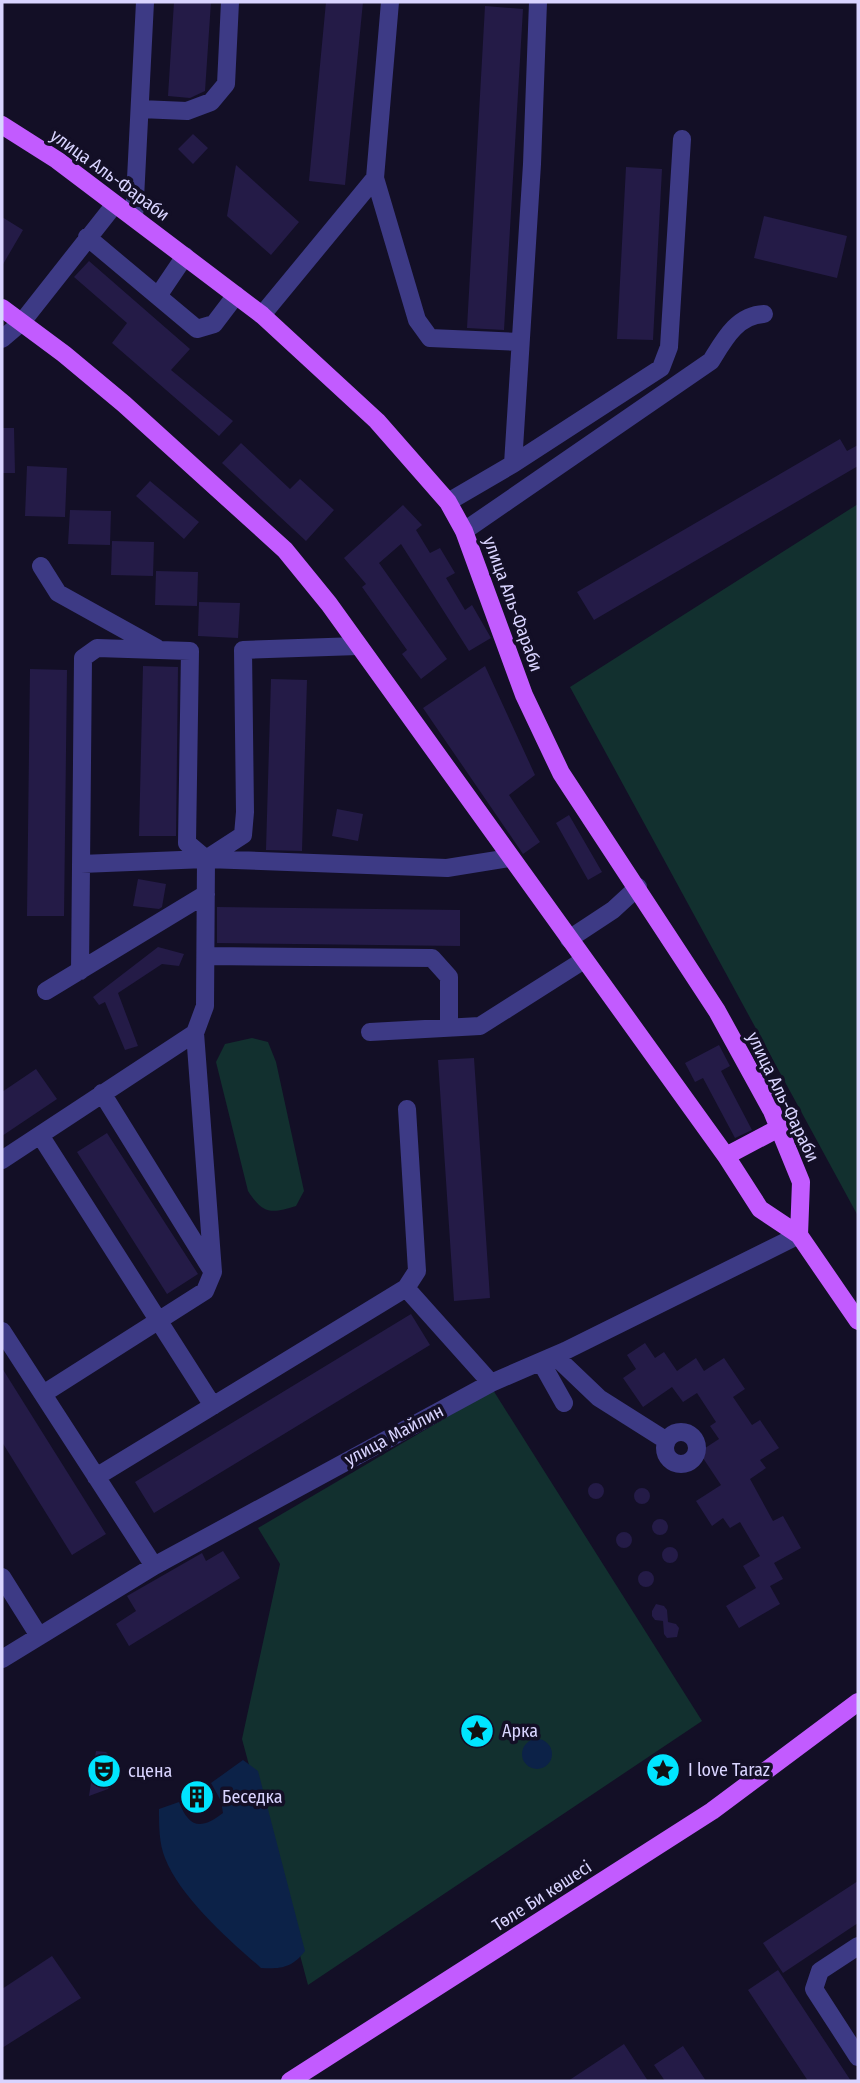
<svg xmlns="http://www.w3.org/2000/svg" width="860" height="2083" font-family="'Fira Sans Condensed',sans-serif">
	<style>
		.green { fill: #12302f }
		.water { fill: #0c2248 }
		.building { fill: #241b47 }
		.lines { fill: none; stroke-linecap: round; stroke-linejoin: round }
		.minor { stroke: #3d3a85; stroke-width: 18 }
		.major { stroke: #c25bff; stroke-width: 18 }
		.labels { text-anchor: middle; stroke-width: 7; stroke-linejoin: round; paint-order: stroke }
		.street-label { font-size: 18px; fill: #d9d4ff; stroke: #130f26 }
		.poi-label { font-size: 18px; fill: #d9d4ff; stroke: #130f26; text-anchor: start }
	</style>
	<rect width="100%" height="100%" fill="#130f26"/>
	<path class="green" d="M858,504V1216L570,687Z
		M252,1038L268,1042L276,1062L304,1191L296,1206C271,1214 263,1214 248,1191L216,1062L225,1044Z
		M493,1390L702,1721L308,1985L242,1739L280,1564L258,1528Z"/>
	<path class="water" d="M522 1754a15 15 0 1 1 30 0a15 15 0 1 1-30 0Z
		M243,1760L258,1771L305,1951C292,1968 281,1969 261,1968C229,1940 180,1897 165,1858C159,1843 159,1826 159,1809L179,1802C189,1828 201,1830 223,1813L221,1801L211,1783Z"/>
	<path class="building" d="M174,2H211L205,91L190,98L168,96Z
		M326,2H363L345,185L309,181Z
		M485,6L523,9L504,330L467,328Z
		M193,134L208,148L193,164L178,149Z
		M236,165L299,222L271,255L227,216Z
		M626,167L662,169L653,340L617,339Z
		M764,216L847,236L837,278L754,258Z
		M2,217L23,230L2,266Z
		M89,261L190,349L171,370L233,421L219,436L112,343L127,323L74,277Z
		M2,428H14L15,473H2Z
		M840,439L847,451L858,445V466L594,620L577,592Z
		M241,443L290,489L300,479L334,510L306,541L222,463Z
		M27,466L67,468L65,517L25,516Z
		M150,481L199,522L184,539L136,496Z
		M403,505L422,525L416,530L430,553L440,548L455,573L446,578L465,610L472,605L491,638L469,651L401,544L379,563L447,659L421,679L402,654L407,650L362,587L366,584L344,558Z
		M70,510L111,511L110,545L68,544Z
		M112,541L154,542L153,576L111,575Z
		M156,571L198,572L197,606L155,605Z
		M199,602L240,603L238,638L198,636Z
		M143,666L178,667L176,836H139Z
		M485,666L535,775L509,795L540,842L523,854L423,708Z
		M30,669L67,670L64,916H27Z
		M271,679L307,680L302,851L266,850Z
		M337,809L363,814L358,841L332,836Z
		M569,815L602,872L588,880L556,823Z
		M138,879L166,884L162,907L159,909L133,906Z
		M217,907L460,910V946L217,943Z
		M158,947L184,954L179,966L162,964L118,993L138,1046L125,1050L105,1002L99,1005L93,997Z
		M719,1045L730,1066L721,1071L752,1130L735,1138L703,1078L695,1082L685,1063Z
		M474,1058L490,1298L454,1301L438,1060Z
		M36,1069L57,1099L2,1136V1092Z
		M107,1133L198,1274L167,1294L77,1152Z
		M411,1314L430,1345L154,1513L135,1482Z
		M645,1343L655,1358L664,1352L677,1371L696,1358L704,1371L724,1358L745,1389L733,1397L752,1425L760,1420L779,1448L760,1460L766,1468L750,1479L773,1521L783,1516L801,1548L774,1563L783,1579L770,1586L780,1604L739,1628L726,1606L756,1588L743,1566L760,1556L740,1522L730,1528L723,1518L712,1526L696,1501L721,1485L699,1452L719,1439L710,1426L716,1422L697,1393L683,1402L672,1387L643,1407L623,1378L636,1369L627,1355Z
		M2,1368L106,1534L72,1555L2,1442Z
		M588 1491a8 8 0 1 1 16 0a8 8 0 1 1-16 0Z
		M634 1496a8 8 0 1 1 16 0a8 8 0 1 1-16 0Z
		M652 1527a8 8 0 1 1 16 0a8 8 0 1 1-16 0Z
		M616 1540a8 8 0 1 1 16 0a8 8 0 1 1-16 0Z
		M662 1555a8 8 0 1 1 16 0a8 8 0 1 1-16 0Z
		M223,1551L240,1578L129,1646L116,1624L136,1611L127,1596L202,1553L206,1561Z
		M638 1579a8 8 0 1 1 16 0a8 8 0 1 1-16 0Z
		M656,1604L664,1606L667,1610L668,1622L676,1624L679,1628L677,1637L667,1638L664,1634L663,1621L655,1620L652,1616V1611Z
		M96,1751L106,1752L116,1763V1778L108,1789L89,1796Z
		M189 1797a8 8 0 1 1 16 0a8 8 0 1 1-16 0Z
		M858,1881V1923L783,1973L763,1943Z
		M52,1956L81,1998L2,2048V1989Z
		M778,1970L851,2081H808L748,1990Z
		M624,2044L648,2081H568Z
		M683,2046L706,2081H665L654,2065Z"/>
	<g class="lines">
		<path class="minor" d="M390,2L375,178L417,320L430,338L520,342
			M140,109L187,111L211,102L226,84L230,2
			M134,218L145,2
			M87,237L197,329L214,324L236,295
			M158,296L185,256
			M262,315L375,178
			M2,339L22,322L115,204
			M513,464L532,164L538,2
			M448,502L513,464L661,368L669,347L682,139
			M464,531L711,361C724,340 737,315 764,314
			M41,566L58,593L157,648
			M81,864L206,859L447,868L510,858
			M569,939L613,910L638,887
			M206,956L432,958L449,977V1028
			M80,971L83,658L97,648L190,651L187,843L206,859
			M46,991L206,894
			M370,1032L480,1026L584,960
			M102,1093L211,1269
			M40,1135L213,1406
			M2,1160L195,1033L205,1006L206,859L243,835L245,812L243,650L358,646
			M406,1288L491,1383
			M2,1331L154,1566
			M555,1356L599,1398L667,1441
			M541,1362L564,1403
			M43,1394L205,1291L213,1272L195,1033
			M665 1448a16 16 0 1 1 32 0a16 16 0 1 1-32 0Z
			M96,1477L406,1288L417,1271L407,1109
			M2,1577L39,1636
			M2,1659L154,1566L491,1383L565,1351L799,1235
			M858,1946L820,1971L814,1989L858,2057"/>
		<path class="major" d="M2,125L57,160L262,315L377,421L448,502L464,531L524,695L561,773L717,1011L772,1111L801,1182L799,1235
			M2,308L64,354L124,404L285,550L329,604L726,1156L760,1209L799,1235L858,1321
			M726,1156L779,1128
			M290,2081L712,1811L858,1702"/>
	</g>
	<defs>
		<g id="sight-disc" transform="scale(1.75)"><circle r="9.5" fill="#00e5ff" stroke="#130f26"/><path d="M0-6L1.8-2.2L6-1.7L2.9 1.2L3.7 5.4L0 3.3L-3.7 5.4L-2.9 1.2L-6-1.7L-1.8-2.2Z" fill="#111"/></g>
		<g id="theatre-disc" transform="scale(1.75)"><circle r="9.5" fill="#00e5ff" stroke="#130f26"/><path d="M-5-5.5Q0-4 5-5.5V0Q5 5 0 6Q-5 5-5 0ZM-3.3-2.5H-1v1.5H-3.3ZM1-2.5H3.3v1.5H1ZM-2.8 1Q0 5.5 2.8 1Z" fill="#111"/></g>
		<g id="building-disc" transform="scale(1.75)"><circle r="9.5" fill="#00e5ff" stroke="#130f26"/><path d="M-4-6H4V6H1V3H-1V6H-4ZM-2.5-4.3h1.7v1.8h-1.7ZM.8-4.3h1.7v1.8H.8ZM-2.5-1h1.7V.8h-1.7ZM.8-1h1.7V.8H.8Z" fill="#111"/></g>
	</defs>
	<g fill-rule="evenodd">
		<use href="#sight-disc" x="477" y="1731"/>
		<use href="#sight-disc" x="663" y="1770"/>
		<use href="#theatre-disc" x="104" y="1771"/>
		<use href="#building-disc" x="197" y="1797"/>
	</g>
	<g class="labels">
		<g class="street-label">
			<text transform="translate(110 175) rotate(36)" y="6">улица Аль-Фараби</text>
			<text transform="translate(513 604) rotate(70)" y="6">улица Аль-Фараби</text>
			<text transform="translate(783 1097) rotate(64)" y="6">улица Аль-Фараби</text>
			<text transform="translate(394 1435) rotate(-28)" y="6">улица Майлин</text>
			<text transform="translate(542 1896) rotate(-33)" y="6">Төле Би көшесі</text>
		</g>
		<g class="poi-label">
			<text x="502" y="1737">Арка</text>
			<text x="688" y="1776">I love Taraz</text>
			<text x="128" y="1777">сцена</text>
			<text x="222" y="1803">Беседка</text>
		</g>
	</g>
	<rect width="860" height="2083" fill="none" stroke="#d9d4ff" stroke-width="7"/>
</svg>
